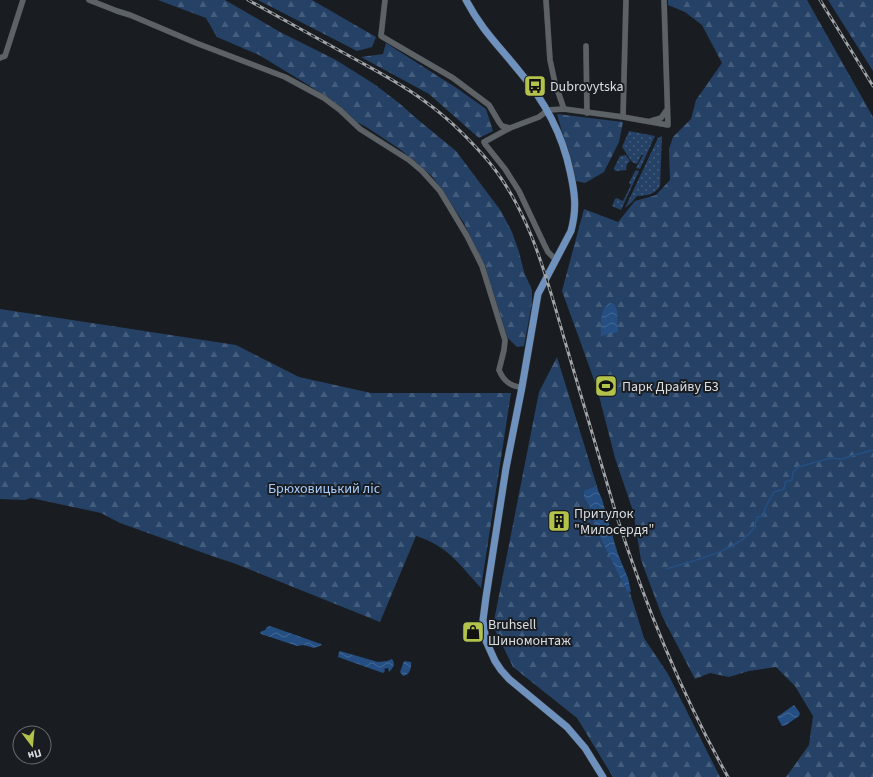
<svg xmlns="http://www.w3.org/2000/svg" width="873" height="777" font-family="'Source Sans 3',sans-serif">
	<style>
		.grass { fill: url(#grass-dots) }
		.forest { fill: url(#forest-firs) }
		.water { fill: url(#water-waves) }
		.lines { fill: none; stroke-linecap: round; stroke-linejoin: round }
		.stream { stroke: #254f83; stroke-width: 1.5 }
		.minor-casing { stroke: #34363a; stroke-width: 6 }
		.major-casing { stroke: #34363a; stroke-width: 8 }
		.minor { stroke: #5d6267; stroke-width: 5.5 }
		.major { stroke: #6e91bd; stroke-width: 7 }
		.rail-casing { stroke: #a2a6a9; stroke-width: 3 }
		.rail { stroke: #191d22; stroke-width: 1.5; stroke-dasharray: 4.5; stroke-linecap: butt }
		.labels { text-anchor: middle; stroke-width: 4; stroke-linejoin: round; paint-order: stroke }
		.poi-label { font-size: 14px; fill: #dbdee1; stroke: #191d22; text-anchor: start }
		.park-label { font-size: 14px; fill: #a8ccfc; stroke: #191d22 }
	</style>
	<defs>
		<pattern id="grass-dots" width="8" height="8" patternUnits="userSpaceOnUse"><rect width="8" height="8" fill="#254266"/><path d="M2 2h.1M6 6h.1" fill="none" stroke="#445d7c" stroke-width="1.8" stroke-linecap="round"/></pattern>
		<pattern id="forest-firs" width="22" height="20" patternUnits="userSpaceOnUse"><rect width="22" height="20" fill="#254266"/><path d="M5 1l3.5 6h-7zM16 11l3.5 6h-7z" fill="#445d7c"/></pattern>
		<pattern id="water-waves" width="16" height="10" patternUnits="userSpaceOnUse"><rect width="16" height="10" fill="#254f83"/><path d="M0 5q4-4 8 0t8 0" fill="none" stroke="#446894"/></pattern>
	</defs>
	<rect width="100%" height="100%" fill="#191d22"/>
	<path class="grass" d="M629,131L655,136L640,169L636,168L643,155L642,154L637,164L632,162L622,147Z
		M662,136L660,186C655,194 647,196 637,196L632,202L625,208L658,138Z
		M626,155L630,161L627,164L626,170L617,171L614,170V168L620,156Z
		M637,170L639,171L621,210L612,206L615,199L617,198L623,201L631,185L629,183L635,171Z"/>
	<path class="forest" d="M158,0H225L280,32L336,60L374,84L399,103L417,119L456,151L501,211L512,232L519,252L524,272L532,290V303L524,346L517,347L507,337L486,271L464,223L432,176L401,150L368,128L346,116L341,107L310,86L259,55L217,37L206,18Z
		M258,0H312L376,37L372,47L357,51Z
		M668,0H807L873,117V777H786L809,745L813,716L795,686L776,667L749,671L729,677L710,673L695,679L662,616L641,560L633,511L615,458L597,388L562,291L584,209L618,222L635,201L656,195L670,180L669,149L673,137L691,119L696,100L722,63L702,25L685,12L668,5Z
		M828,0H873V71Z
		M386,43L458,89L486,109L493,131L479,138L429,94L361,57L383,54Z
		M557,114L623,122L619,142L604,172L585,183L576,181Z
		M0,309L236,345L299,377L371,393H511L481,588C459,564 448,546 416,536L380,622L236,564L212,556L120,523L101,513L31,498L25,500L0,499Z
		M557,357L644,638L668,674L720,777H613L577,718L513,667L493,626L539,392Z"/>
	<path class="water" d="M609,303L614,304L617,310L618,332L601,336C601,323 599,312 609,303Z
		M594,487H596L602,499L617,552L628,578L631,592L627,591L596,529L590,507L584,497V491Z
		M270,626L321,644L322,645L314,648L303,645L297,646L261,634L260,632L265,630L267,627Z
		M340,651L378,662L387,661L392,659C396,664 393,668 389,672L388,668L384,669L385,671L383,673L338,657L339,652Z
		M404,661L411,662C412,668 409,676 403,676L400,672Z
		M794,705L800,713L799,716L786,725L782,726L777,717Z"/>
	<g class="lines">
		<path class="stream" d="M667,569C691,561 738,551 753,529C755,526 756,521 757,517L764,516L765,508L774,492L784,489L785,482L792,480L793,472L798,467L831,458L841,459L873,450"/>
		<g class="minor-casing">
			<path id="minor" d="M89,0L117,11L130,15L196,43L285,77L324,98L340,110L360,129L409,160L422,171L440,191L467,236L482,266L505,340L504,350L499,370C503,380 511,387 522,387
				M385,0L381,36L453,78L489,105L499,122L502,126L510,128
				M546,0L550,60L555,83L564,109
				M586,46L587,113
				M0,58L5,56L23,0
				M623,117L626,0
				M651,121L661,118L666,111
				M556,260L548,252L544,244L519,191L505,169L485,144L484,142L510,128L539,117L548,110L564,109L623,117L668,125L664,0"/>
		</g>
		<g class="major-casing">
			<path id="major" d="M466,0C481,29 499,46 519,71C544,100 562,133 570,171C575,193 577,209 571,231L538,294L522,387L506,468L486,597L483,620L486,641L495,661L501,670L509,679L567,727L585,748L603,777"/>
		</g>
		<use href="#minor" class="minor"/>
		<use href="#major" class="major"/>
		<g class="rail-casing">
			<path id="rail" d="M248,0C283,19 318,39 353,58C378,72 404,85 427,103C448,118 466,136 483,155C528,205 546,275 564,338C582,397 599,458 617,517C646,607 682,695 728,777
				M820,0L873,86"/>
		</g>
		<use href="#rail" class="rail"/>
	</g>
	<defs>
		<g id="bus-square" transform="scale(1.15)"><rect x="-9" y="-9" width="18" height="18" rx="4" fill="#b3c24b" stroke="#191d22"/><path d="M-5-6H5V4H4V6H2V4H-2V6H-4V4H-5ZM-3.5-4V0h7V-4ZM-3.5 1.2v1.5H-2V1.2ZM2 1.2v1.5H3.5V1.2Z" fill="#111"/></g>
		<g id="stadium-square" transform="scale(1.15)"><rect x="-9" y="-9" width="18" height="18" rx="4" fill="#b3c24b" stroke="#191d22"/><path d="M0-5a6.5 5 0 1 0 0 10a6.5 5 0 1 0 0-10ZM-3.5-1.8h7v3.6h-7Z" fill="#111"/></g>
		<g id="building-square" transform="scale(1.15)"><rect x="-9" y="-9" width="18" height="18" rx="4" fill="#b3c24b" stroke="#191d22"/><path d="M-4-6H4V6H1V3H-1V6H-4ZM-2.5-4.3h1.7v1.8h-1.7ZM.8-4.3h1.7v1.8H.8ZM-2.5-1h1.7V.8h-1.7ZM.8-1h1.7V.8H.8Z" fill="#111"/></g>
		<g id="shop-square" transform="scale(1.15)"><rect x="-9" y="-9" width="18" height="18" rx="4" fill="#b3c24b" stroke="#191d22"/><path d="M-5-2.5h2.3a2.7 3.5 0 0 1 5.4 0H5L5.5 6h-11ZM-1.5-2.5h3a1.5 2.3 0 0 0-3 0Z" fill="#111"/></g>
	</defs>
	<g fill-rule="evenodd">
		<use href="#bus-square" x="535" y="86"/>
		<use href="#stadium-square" x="606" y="386"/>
		<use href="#building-square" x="559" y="521"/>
		<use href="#shop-square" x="473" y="632"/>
	</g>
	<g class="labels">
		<g class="poi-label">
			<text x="550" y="91">Dubrovytska</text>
			<text x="622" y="391">Парк Драйву Б3</text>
			<text x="574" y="518">Притулок<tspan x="574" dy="16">"Милосердя"</tspan></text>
			<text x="488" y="629">Bruhsell<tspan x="488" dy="16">Шиномонтаж</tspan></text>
		</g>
		<g class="park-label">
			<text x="324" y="493">Брюховицький ліс</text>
		</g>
	</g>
	<g transform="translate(32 745) rotate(164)"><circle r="19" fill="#191d22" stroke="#676a6e"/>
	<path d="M0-3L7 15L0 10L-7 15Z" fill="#b3c24b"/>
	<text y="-6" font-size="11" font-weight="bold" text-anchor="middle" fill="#dbdee1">Пн</text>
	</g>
</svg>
